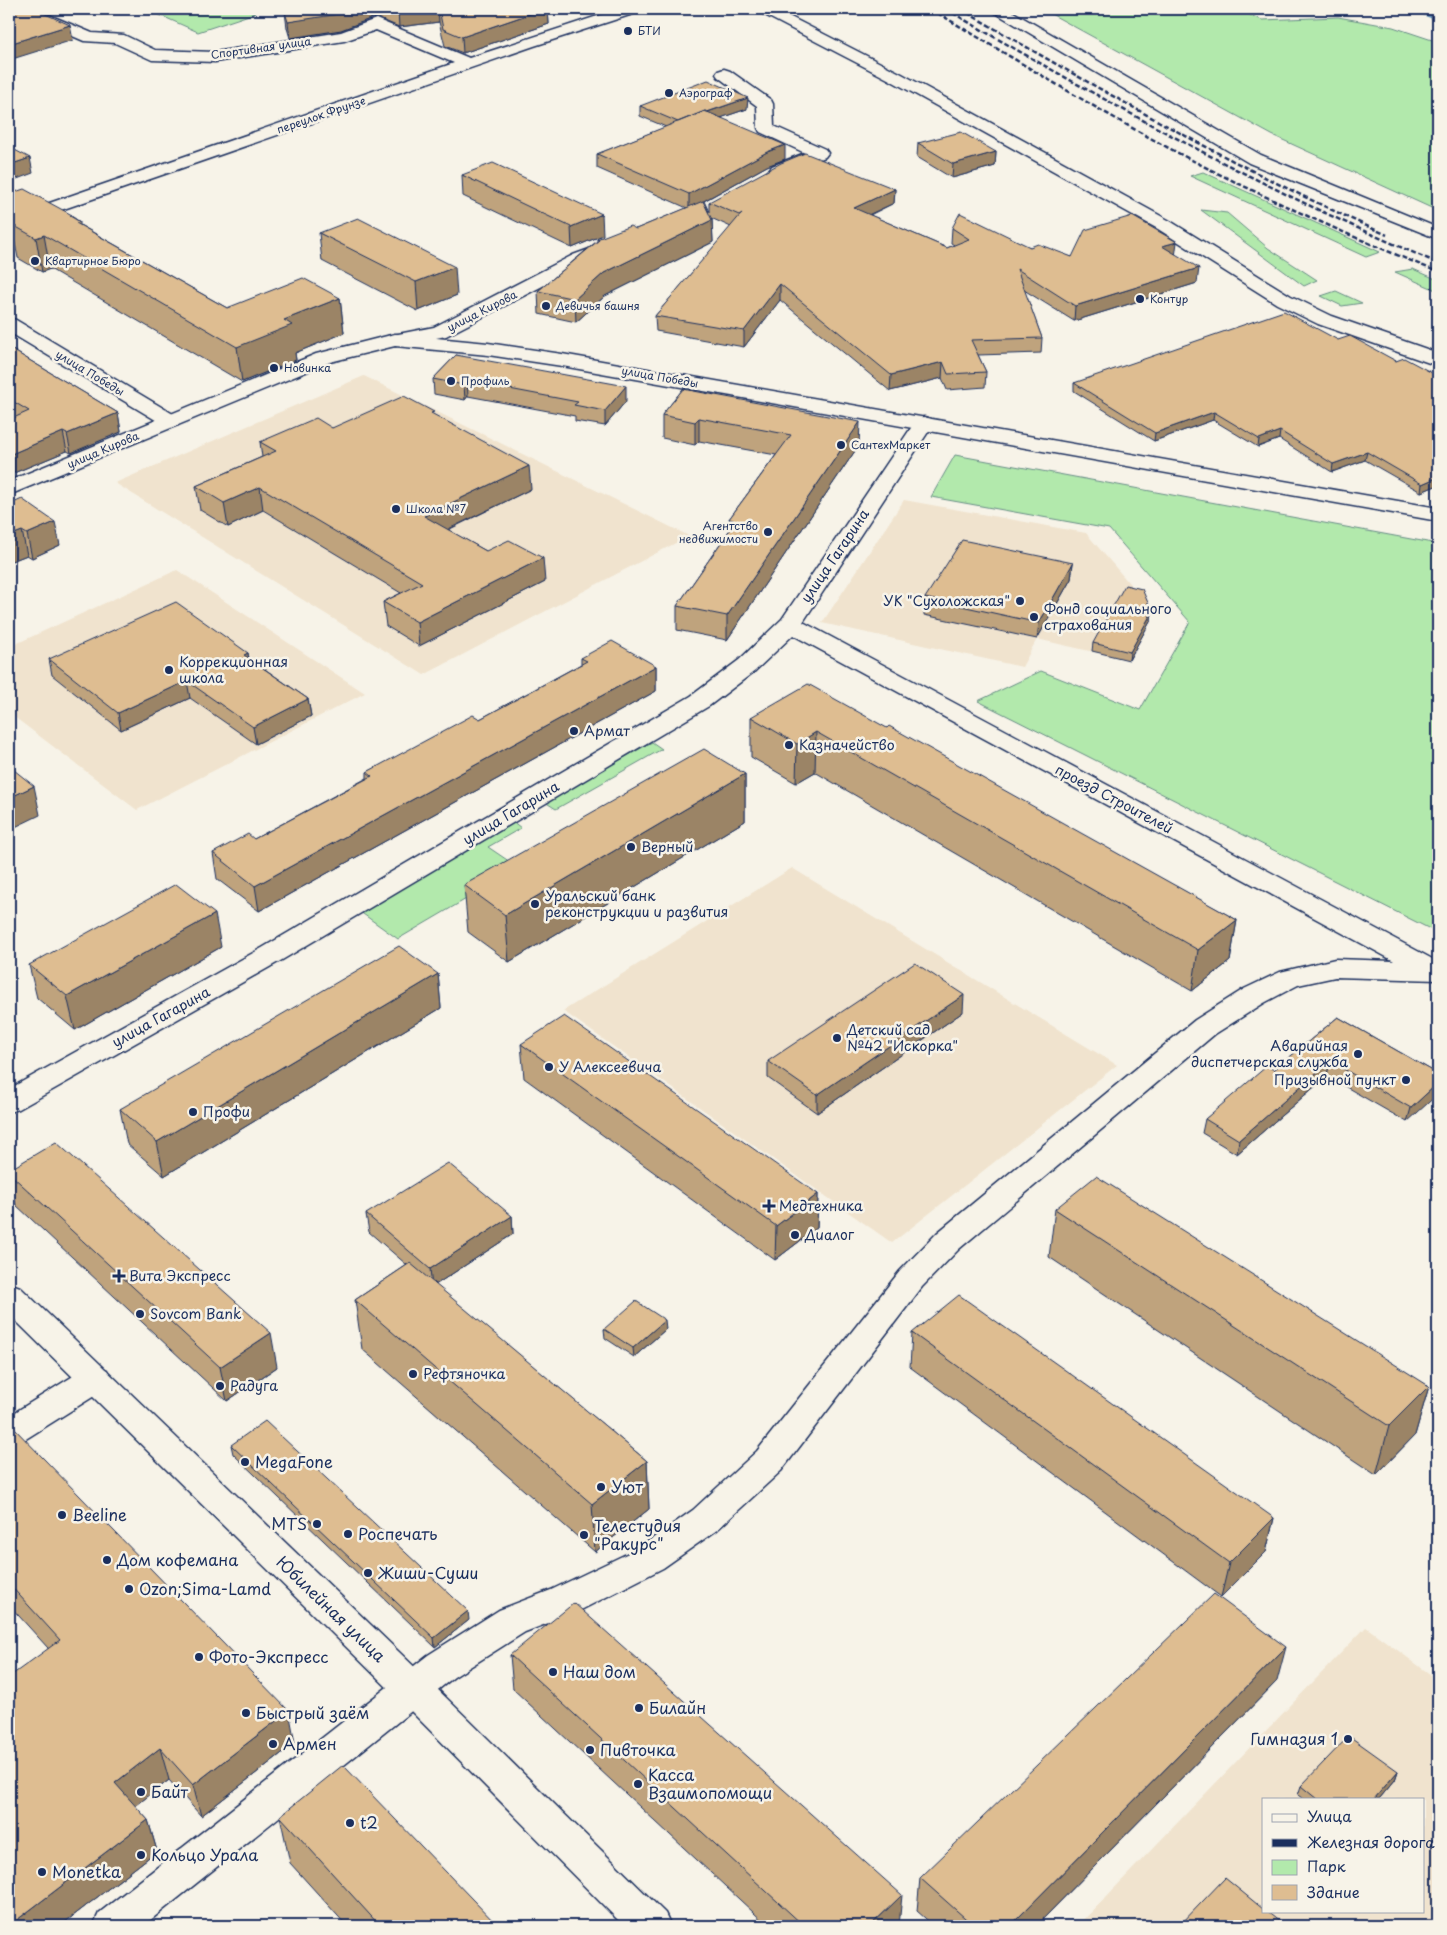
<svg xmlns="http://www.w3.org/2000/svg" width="1447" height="1935" font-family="'Playpen Sans',sans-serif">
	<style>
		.built { fill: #f0e3ce; fill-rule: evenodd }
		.green { fill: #b2e9ac; stroke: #668c85 }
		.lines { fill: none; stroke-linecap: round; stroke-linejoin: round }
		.stream { fill: #6595bb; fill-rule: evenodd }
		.street-casing { stroke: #1b2f5e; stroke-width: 3 }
		.secondary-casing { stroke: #1b2f5e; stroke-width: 3 }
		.street { fill: #f7f3e8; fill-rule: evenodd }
		.secondary { fill: #f7f3e8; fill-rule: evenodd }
		.rail { stroke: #1b2f5e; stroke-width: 2.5; stroke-dasharray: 5 2.5; stroke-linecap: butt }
		.wall { fill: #bfa37d; stroke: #1b2f5e }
		.shaded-wall { fill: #9b8466; stroke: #1b2f5e }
		.building { fill: #debd91; stroke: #1b2f5e }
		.poi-dot { fill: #1b2f5e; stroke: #f7f3e8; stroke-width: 2 }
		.labels { text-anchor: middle; stroke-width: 5; stroke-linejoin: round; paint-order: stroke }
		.far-poi-label { font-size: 11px; fill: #1b2f5e; stroke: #f7f3e8; text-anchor: start }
		.far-street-label { font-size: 11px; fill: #1b2f5e; stroke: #f7f3e8 }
		.street-label { font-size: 14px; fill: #1b2f5e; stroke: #f7f3e8 }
		.poi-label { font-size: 14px; fill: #1b2f5e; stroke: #f7f3e8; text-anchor: start }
		.near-poi-label { font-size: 16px; fill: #1b2f5e; stroke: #f7f3e8; text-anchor: start }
		.near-street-label { font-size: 16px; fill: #1b2f5e; stroke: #f7f3e8 }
	</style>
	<rect width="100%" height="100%" fill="#f7f3e8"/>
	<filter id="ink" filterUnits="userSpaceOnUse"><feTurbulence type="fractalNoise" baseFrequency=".02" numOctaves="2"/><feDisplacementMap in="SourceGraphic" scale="10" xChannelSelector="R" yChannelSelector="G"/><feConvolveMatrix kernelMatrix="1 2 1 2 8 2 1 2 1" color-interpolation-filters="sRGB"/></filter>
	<g filter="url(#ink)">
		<path class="built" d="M364,376L689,536L424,675L115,483Z
			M904,500L1086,533L1141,597L1151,620L1129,660L1037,639L1022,667L822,623Z
			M177,570L365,693L137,810L9,713V647Z
			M792,868L1117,1065L892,1243L563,1011Z
			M1366,1627L1438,1680V1926H1078ZM1263,1799H1423V1911H1263Z"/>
		<path class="green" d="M146,9H244L255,13L198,32Z
			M1042,9H1236L1262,20L1338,17L1393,27L1438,42V211L1272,135Z
			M1203,172L1380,252L1366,257L1190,176Z
			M1201,210L1227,213L1268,248L1317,280L1304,286Z
			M1413,269L1438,280V291L1395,272Z
			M1336,291L1362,303L1342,306L1321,296Z
			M955,455L1438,544V933L978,701L1041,671L1140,710L1190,622L1109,529L931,497Z
			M652,742L662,749L556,809L545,802Z
			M512,821L521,828L488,847L519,868L398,939L356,909Z"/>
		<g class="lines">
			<path class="stream" d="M1407,9H1415L1438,17V21Z"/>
			<g class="street-casing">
				<path id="street" d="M14,9H35L92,33L124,35L155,50L215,52L341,32L376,19L469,58L619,9H642L639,12L534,46L9,228V217L454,63L376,30L344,41L215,62L152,60L115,43L84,41L17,12Z
					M756,9H775L900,73L1170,221L1291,296L1332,316L1438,353V366L1318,324L1277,304L1158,229L888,79L759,12Z
					M989,9H1008L1261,155L1438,228V239L1249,163Z
					M724,69L730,71L771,100L773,104L774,126L825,149L828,153L825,157L784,174H772L769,170L772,166L805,153L760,132L758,128L757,106L718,77L716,74L718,71Z
					M603,244L610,246L612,250L610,254L587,263L446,336L395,346L388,344L385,340L388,336L434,327L573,255Z
					M9,318L16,320L178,417L181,421L178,425L171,427L164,425L9,332Z
					M924,417L931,419L934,423L803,622L1438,962V980L1335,977L1298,985L1264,1003L1215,1034L959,1249L922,1287L781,1471L717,1530L663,1568L577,1612L525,1632L454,1677L143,1926H93L99,1913L428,1655L499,1610L551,1590L639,1548L693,1510L757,1451L900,1271L937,1233L1195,1020L1244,989L1280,972L1335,959L1394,961L793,635L755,671L709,706L282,960L19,1109L9,1112V1089L262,948L691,696L739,660L782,619L917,419Z
					M95,1366L107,1370L111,1379L107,1388L21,1442L9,1446V1416L83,1370Z"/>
			</g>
			<g class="secondary-casing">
				<path id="secondary" d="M395,334L488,343L562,354L1438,508V521L562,366L488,355L395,346L330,362L9,495V481L316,354Z
					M9,1283L20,1287L426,1678L665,1913L671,1926H624L400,1700L9,1314Z"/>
			</g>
			<use href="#street" class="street"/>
			<use href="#secondary" class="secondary"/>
			<path class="rail" d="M931,9C1013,58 1095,109 1180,154C1264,198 1350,236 1438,272
				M946,9C1106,102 1267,192 1438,263
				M961,9C1100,90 1240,170 1387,235"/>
		</g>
		<path class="wall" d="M294,9H548L549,24L463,53L445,46L439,22L399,27L375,17L341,30L290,38L287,28L285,12Z
			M640,106L747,109L720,118L785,159L767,166L704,201L709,212V202L895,189L894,203L870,215L947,248L954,245L951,243L952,228L1072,257L1175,254L1197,283L1074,321L1024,290L1042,338L1041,353L978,355L986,372L985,387L947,390L942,378L890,391L780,300L744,347L656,331L655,316L731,227L711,218L712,220L713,242L605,296L576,322L539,314L538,291L597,241V239L636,229L687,208L597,168V154L666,127L640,116Z
			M918,143L996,152L995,166L952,178L917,157Z
			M462,175L603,235L572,248L463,196Z
			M72,215L73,217L80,222V225L227,308L340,298L344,333L295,353L296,360L242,382L50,269L42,272L18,258L11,224Z
			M319,233L457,295L418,311L322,261Z
			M1338,340L1438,376V485L1421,492L1365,460L1332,472L1279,439L1258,447L1213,420L1154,441L1074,391V383Z
			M9,348L118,413L121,432L71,453L67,451L9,475V420L13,418L9,415Z
			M456,355L626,401L605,426L575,421V416L468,396L465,400L434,394L433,379Z
			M683,389L859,445L727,640L677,630V606L729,531V519L776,455L699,441L695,445L662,438V415Z
			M434,415L531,489L448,530L486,551L545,582L419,646L386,626L383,602L401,593L263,510L228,527L200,510L196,486L262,457L260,442L332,428Z
			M9,505L60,545L32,558L27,555L9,562Z
			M1073,563L1071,579L1037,639L924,615L925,598Z
			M1152,612L1151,620L1129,660L1092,651L1093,643Z
			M248,653L249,658L308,699L311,716L256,744L190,698L121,730L52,675L49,659Z
			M581,658L656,666V691L259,911L217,879L213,853L254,839L367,778V772L480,719L581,664Z
			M751,717L887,728L1237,920L1230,961L1192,991L815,772L796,783L751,757Z
			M745,774V821L509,962L468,932L464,885Z
			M221,947L75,1030L37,998L29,965Z
			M438,974L441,1008L164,1176L127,1144L120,1109Z
			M963,1012L817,1113L768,1078V1061Z
			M1338,1017L1438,1074L1407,1122L1327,1076L1237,1154L1202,1133L1205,1119L1274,1070Z
			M521,1044L818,1194L817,1228L775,1260L524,1078Z
			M9,1170L277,1367L227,1401L16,1205L9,1180Z
			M1055,1209L1429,1386L1415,1435L1376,1475L1049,1257Z
			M366,1214L512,1216L513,1234L435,1285L647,1461L649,1509L595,1552L362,1349L355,1300L407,1265L369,1232Z
			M604,1329H666L634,1357L605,1338Z
			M912,1333L1274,1518L1266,1552L1221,1597L910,1367Z
			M9,1423L295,1743L201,1816L169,1780L135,1806L148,1820L157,1851L60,1926H9L48,1648L9,1605Z
			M231,1445L469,1620L435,1647L233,1454Z
			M510,1655L899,1926H768L513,1689Z
			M1277,1681L1036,1926H934L917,1911L920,1878Z
			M1398,1771L1395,1780L1379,1799H1303L1298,1795L1301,1786Z
			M280,1816L498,1926H347L290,1863Z"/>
		<path class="shaded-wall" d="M353,9H375V17L341,30L290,38L288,22Z
			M410,9H438L439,22L399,27L398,10Z
			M544,9H548L549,24L463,53L462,37Z
			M70,25L73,40L9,60V44Z
			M748,98L747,109L679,132V122Z
			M785,145V159L767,166L689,209V194L767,152Z
			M996,152L995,166L952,178L953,164Z
			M30,158L33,173L9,182V165Z
			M895,189L894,203L853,222L854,208Z
			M602,214L603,235L572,248L571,227Z
			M712,220L713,242L605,296L576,322L575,299L604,273Z
			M44,235L50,269L42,272L36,238Z
			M1177,242L1175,257L1162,246Z
			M455,267L457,295L418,311L416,282Z
			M1199,268L1197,283L1074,321L1075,306Z
			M780,284V300L744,347V331Z
			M340,298L344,333L295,353L296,360L242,382L237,347L284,320Z
			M943,362L942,378L890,391L891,375Z
			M467,381L468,396L465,400L464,385Z
			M626,386V401L605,426V411Z
			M1214,412L1213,420L1154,441L1155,433Z
			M118,413L121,432L71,453L67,434Z
			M699,418V441L695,445V422Z
			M860,422L859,445L727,640V616Z
			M1280,431L1279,439L1258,447L1259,439Z
			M63,432L67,451L9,475V455Z
			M1367,452L1365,460L1332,472L1333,464Z
			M529,466L531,489L426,540L424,516Z
			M1438,477V485L1421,492L1422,484Z
			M260,487L263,510L228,527L224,503Z
			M55,522L60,545L32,558L27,534Z
			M22,531L27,555L9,562V536Z
			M543,558L545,582L419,646L417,622Z
			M1073,563L1071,579L1037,639L1039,623Z
			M1152,612L1151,620L1129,660L1130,652Z
			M248,653L250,670L244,655Z
			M656,666V691L259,911L255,886Z
			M187,681L190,698L121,730L118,713Z
			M308,699L311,716L256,744L253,727Z
			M816,732L815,772L796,783L797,744Z
			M745,774V821L509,962L505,915Z
			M34,786L40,815L9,830V798Z
			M215,914L221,947L75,1030L67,996Z
			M1237,920L1230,961L1192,991L1198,950Z
			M438,974L441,1008L164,1176L157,1142Z
			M964,995L963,1012L817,1113V1095Z
			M1330,1061L1327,1076L1237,1154L1239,1140Z
			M1438,1083V1094L1407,1122L1411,1108Z
			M818,1194L817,1228L775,1260L776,1226Z
			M512,1216L513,1234L432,1287L430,1269Z
			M665,1320L666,1329L634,1357L633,1348Z
			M271,1333L277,1367L227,1401L220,1367Z
			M1429,1386L1415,1435L1376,1475L1389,1426Z
			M647,1461L649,1509L595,1552L592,1504Z
			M1274,1518L1266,1552L1221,1597L1229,1563Z
			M468,1611L469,1620L435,1647L434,1638Z
			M1286,1647L1277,1681L1036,1926H1010Z
			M289,1711L295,1743L201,1816L193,1785Z
			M160,1748L169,1780L124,1815L115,1783Z
			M1398,1771L1395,1780L1379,1799H1374Z
			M148,1820L157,1851L60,1926H9Z
			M902,1895L899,1926H870Z"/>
		<path class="building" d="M9,9H34L70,25L9,44Z
			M294,9H353L339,14L288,22L285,12Z
			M394,9H410L398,10Z
			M439,9H544L462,37L443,29Z
			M708,80L748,98L707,112L705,111L678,122L640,106Z
			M705,111L785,145L767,152L689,194L597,154Z
			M961,132L996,152L953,164L918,143Z
			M9,147L30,158L9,165Z
			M805,153L895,189L854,208L947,248L969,239L952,228L960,213L1030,247L1038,244L1072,257L1085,230L1132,216L1177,242L1162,246L1199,268L1075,306L1017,269L1042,338L971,340L986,372L948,374L943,362L891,375L780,284L744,331L655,316L742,213L739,215L709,202L781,163Z
			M493,163L602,214L571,227L462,175Z
			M24,189L72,215L70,216L80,222L76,223L227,308L303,278L340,298L284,320L292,325L237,347L44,235L36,238L11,224L12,193Z
			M703,201L712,220L604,273L575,299L538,291L599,240L597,239L630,226L636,229Z
			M358,218L455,267L416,282L319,233Z
			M1284,311L1338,340L1350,336L1396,361L1404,358L1438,376V477L1422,484L1367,452L1333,464L1280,431L1259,439L1214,412L1155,433L1074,383Z
			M9,348L118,413L67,434L63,432L9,455V420L29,411L9,399Z
			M456,355L626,386L605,411L574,405L578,402L467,381L464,385L433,379Z
			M683,389L860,422L727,616L677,606L736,521L729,519L791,435L699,418L695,422L662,415Z
			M404,396L434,412L431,413L529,466L424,516L486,551L509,540L543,558L417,622L383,602L422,583L260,487L224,503L196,486L276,451L260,442L316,418L332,428Z
			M22,499L55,522L27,534L22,531L9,536V505Z
			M962,540L1073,563L1039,623L925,598Z
			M1125,585L1142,589L1152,612L1130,652L1093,643Z
			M176,602L248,653L244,655L308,699L253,727L187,681L118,713L49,659Z
			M612,641L656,666L255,886L213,853L248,834L254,839L372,776L367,772L473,715L480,719L587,661L581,658Z
			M808,684L887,728L889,726L1237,920L1198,950L816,732L797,744L751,717Z
			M704,749L745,774L505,915L464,885Z
			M9,766L34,786L9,798Z
			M176,884L215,914L67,996L29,965Z
			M399,946L438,974L157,1142L120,1109Z
			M915,963L964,995L817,1095L768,1061Z
			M564,1016L818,1194L776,1226L521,1044Z
			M1338,1017L1438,1074V1083L1411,1108L1330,1061L1239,1140L1205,1119L1267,1066L1274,1070Z
			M56,1142L271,1333L220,1367L9,1173V1170Z
			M448,1163L512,1216L430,1269L366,1214Z
			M1096,1176L1429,1386L1389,1426L1055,1209Z
			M410,1263L647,1461L592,1504L355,1300Z
			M959,1295L1274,1518L1229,1563L912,1333Z
			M636,1301L665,1320L633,1348L604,1329Z
			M265,1421L468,1611L434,1638L231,1445Z
			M9,1423L289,1711L193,1785L160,1748L115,1783L148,1820L9,1926V1677L60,1640L9,1584Z
			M1214,1594L1286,1647L1010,1926H974L920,1878Z
			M574,1603L902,1895L870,1926H804L510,1655Z
			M1349,1736L1398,1771L1374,1799H1317L1301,1786Z
			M343,1765L498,1926H380L280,1816Z
			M1225,1878L1263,1909V1911H1266L1285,1926H1179Z"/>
	</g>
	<g class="poi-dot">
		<circle cx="628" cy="31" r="5"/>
		<circle cx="669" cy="93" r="5"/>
		<circle cx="35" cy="261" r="5"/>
		<circle cx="1140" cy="299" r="5"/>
		<circle cx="546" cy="306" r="5"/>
		<circle cx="274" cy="368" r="5"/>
		<circle cx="451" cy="381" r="5"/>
		<circle cx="841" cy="445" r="5"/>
		<circle cx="396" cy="509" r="5"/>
		<circle cx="768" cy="532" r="5"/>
		<circle cx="1020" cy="601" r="5"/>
		<circle cx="1034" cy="617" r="5"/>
		<circle cx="169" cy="670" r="5"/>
		<circle cx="574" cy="731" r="5"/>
		<circle cx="789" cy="745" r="5"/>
		<circle cx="631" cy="847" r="5"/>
		<circle cx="535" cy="904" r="5"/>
		<circle cx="837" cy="1038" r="5"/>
		<circle cx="1358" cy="1054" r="5"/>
		<circle cx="549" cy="1067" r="5"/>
		<circle cx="1406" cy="1080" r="5"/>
		<circle cx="193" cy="1112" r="5"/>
		<path d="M766.5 1198.5h5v5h5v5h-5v5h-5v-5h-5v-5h5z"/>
		<circle cx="795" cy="1235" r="5"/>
		<path d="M116.5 1268.5h5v5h5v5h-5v5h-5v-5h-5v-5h5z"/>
		<circle cx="140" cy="1314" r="5"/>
		<circle cx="413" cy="1374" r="5"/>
		<circle cx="220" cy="1386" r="5"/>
		<circle cx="245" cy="1462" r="5"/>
		<circle cx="601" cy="1487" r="5"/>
		<circle cx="62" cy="1515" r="5"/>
		<circle cx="317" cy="1524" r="5"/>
		<circle cx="348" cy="1534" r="5"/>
		<circle cx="584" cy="1535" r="5"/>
		<circle cx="107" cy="1560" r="5"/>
		<circle cx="368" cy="1573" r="5"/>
		<circle cx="129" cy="1589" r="5"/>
		<circle cx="199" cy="1657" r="5"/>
		<circle cx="553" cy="1672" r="5"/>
		<circle cx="639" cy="1708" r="5"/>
		<circle cx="246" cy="1713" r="5"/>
		<circle cx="1348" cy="1739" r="5"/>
		<circle cx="273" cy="1744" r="5"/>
		<circle cx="590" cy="1750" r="5"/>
		<circle cx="638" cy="1784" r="5"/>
		<circle cx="141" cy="1792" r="5"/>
		<circle cx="350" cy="1823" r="5"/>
		<circle cx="141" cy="1855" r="5"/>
		<circle cx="42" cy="1872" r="5"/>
	</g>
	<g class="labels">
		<g class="far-poi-label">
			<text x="638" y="35">БТИ</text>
			<text x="679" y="97">Аэрограф</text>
			<text x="45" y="265">Квартирное Бюро</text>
			<text x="1150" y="303">Контур</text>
			<text x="556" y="310">Девичья башня</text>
			<text x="284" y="372">Новинка</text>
			<text x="461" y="385">Профиль</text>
			<text x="851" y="449">СантехМаркет</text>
			<text x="406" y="513">Школа №7</text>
			<text x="758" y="530" text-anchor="end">Агентство<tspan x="758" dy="13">недвижимости</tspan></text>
		</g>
		<g class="far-street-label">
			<text transform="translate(261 48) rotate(-8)" y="4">Спортивная улица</text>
			<text transform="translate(321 115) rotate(-19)" y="4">переулок Фрунзе</text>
			<text transform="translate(482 311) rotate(-27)" y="4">улица Кирова</text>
			<text transform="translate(90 373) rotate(31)" y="4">улица Победы</text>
			<text transform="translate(660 377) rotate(10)" y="4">улица Победы</text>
			<text transform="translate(103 450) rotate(-23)" y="4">улица Кирова</text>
		</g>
		<g class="street-label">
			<text transform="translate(835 556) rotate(-56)" y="5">улица Гагарина</text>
			<text transform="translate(1114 799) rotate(28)" y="5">проезд Строителей</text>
			<text transform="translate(511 813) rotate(-31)" y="5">улица Гагарина</text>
			<text transform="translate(161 1017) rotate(-29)" y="5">улица Гагарина</text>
		</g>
		<g class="poi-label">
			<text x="1010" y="606" text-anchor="end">УК "Сухоложская"</text>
			<text x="1044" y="614">Фонд социального<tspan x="1044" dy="16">страхования</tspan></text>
			<text x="179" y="667">Коррекционная<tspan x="179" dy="16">школа</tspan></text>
			<text x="584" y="736">Армат</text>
			<text x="799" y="750">Казначейство</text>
			<text x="641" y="852">Верный</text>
			<text x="545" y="901">Уральский банк<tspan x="545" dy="16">реконструкции и развития</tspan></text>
			<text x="847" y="1035">Детский сад<tspan x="847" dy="16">№42 "Искорка"</tspan></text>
			<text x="1348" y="1051" text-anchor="end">Аварийная<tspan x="1348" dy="16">диспетчерская служба</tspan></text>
			<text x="559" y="1072">У Алексеевича</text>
			<text x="1396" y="1085" text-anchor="end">Призывной пункт</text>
			<text x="203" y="1117">Профи</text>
			<text x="779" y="1211">Медтехника</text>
			<text x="805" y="1240">Диалог</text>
			<text x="129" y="1281">Вита Экспресс</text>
			<text x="150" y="1319">Sovcom Bank</text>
			<text x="423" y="1379">Рефтяночка</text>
			<text x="230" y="1391">Радуга</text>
		</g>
		<g class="near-poi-label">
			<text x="255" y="1468">MegaFone</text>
			<text x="611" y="1493">Уют</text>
			<text x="72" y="1521">Beeline</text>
			<text x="307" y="1530" text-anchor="end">MTS</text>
			<text x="594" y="1532">Телестудия<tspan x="594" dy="18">"Ракурс"</tspan></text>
			<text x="358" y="1540">Роспечать</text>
			<text x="117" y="1566">Дом кофемана</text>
			<text x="378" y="1579">Жиши-Суши</text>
			<text x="139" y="1595">Ozon;Sima-Lamd</text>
			<text x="209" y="1663">Фото-Экспресс</text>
			<text x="563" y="1678">Наш дом</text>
			<text x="649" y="1714">Билайн</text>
			<text x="256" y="1719">Быстрый заём</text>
			<text x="1338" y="1745" text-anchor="end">Гимназия 1</text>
			<text x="283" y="1750">Армен</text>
			<text x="600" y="1756">Пивточка</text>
			<text x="648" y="1781">Касса<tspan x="648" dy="18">Взаимопомощи</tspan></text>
			<text x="151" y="1798">Байт</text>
			<text x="360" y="1829">t2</text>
			<text x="151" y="1861">Кольцо Урала</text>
			<text x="52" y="1878">Monetka</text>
		</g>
		<g class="near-street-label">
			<text transform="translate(331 1609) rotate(44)" y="6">Юбилейная улица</text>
		</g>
	</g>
	<rect width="1447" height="1935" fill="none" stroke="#f7f3e8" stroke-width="30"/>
	<rect x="15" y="15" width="1417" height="1905" fill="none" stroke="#1b2f5e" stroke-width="2" filter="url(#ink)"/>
	<rect x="1262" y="1798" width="162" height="115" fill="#f7f3e8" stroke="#9fa5b1"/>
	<rect x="1272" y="1814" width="25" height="8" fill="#f7f3e8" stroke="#9fa5b1"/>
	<text x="1307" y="1822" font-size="15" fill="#1b2f5e">Улица</text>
	<rect x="1272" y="1839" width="25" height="8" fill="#1b2f5e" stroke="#9fa5b1"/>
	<text x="1307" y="1848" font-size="15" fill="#1b2f5e">Железная дорога</text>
	<rect x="1272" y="1860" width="25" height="15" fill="#b2e9ac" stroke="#9fa5b1"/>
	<text x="1307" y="1872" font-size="15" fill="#1b2f5e">Парк</text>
	<rect x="1272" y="1885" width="25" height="15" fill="#debd91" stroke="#9fa5b1"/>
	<text x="1307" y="1898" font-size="15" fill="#1b2f5e">Здание</text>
</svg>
